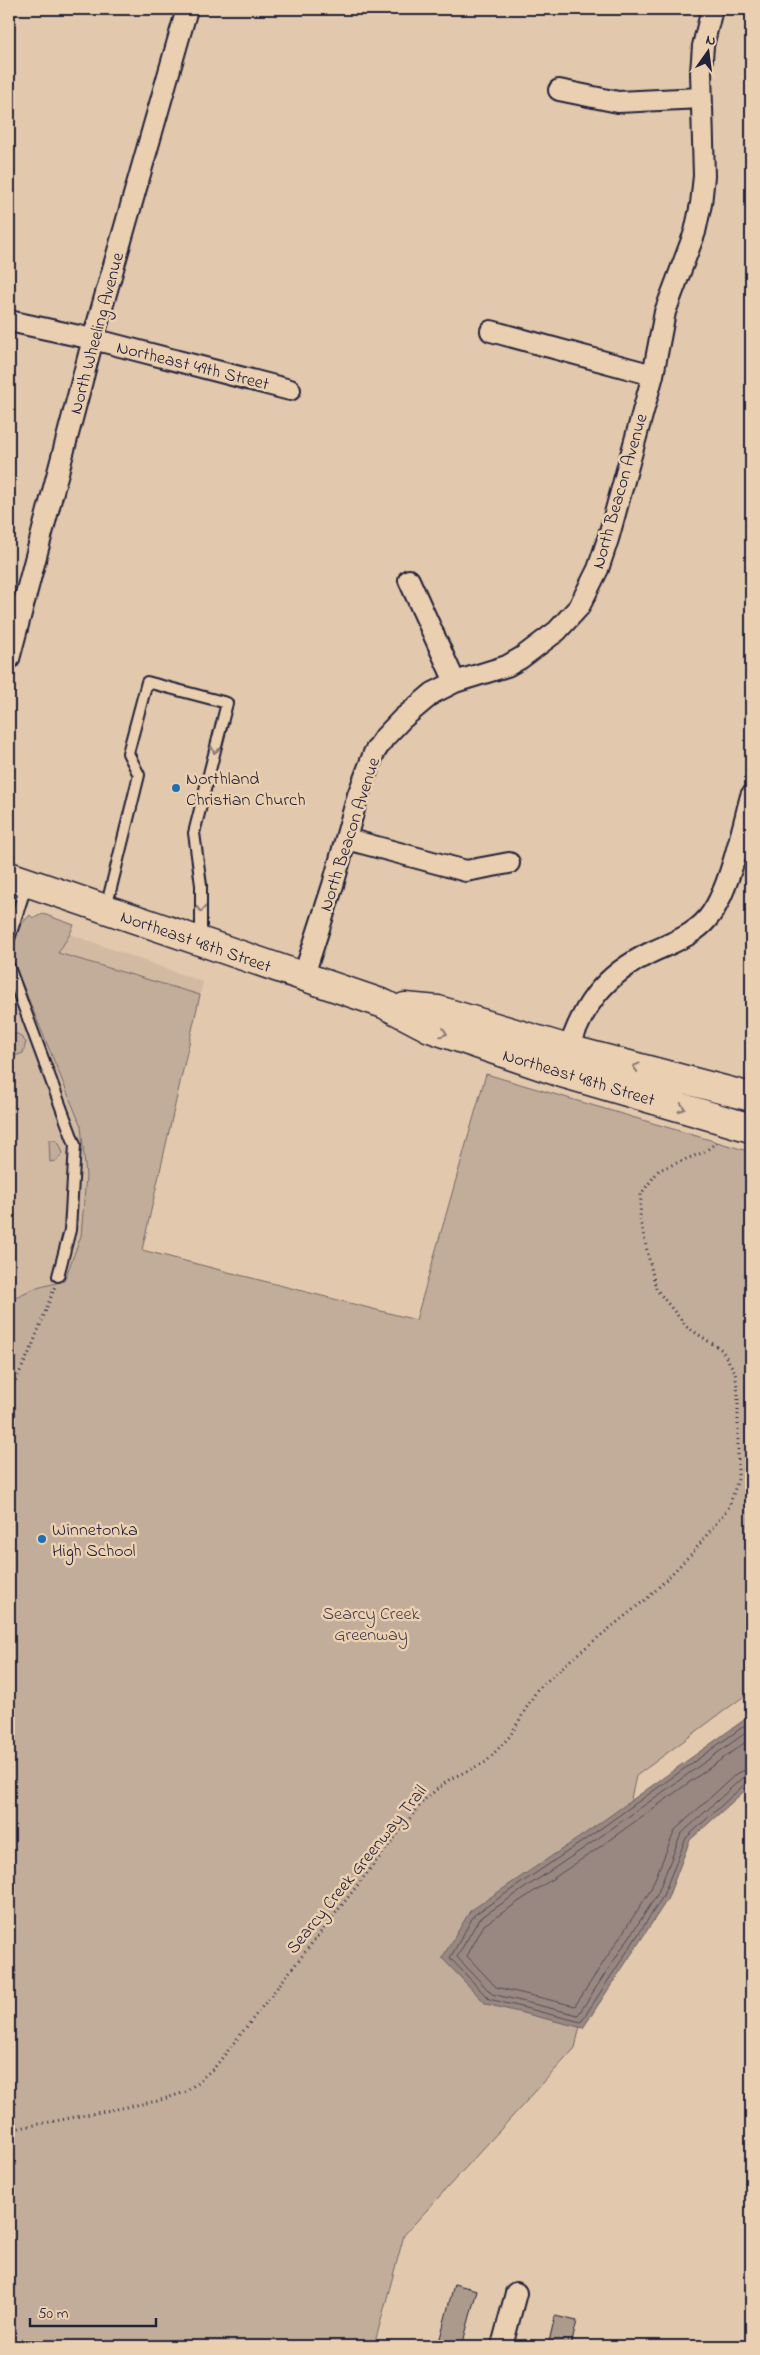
<svg xmlns="http://www.w3.org/2000/svg" width="760" height="2355" font-family="'Indie Flower',sans-serif">
	<style>
		.built { fill: #d2baa2 }
		.green { fill: #c2ad9a; stroke: #72686a }
		.water { fill: #998881; stroke: #695f65 }
		.lines { fill: none; stroke-linecap: round; stroke-linejoin: round }
		.shore { stroke: #524b57; stroke-width: 1 }
		.building { fill: #ac9a8c; stroke: #22223b }
		.lane-casing { stroke: #22223b; stroke-width: 14 }
		.street-casing { stroke: #22223b; stroke-width: 24 }
		.secondary-casing { stroke: #22223b; stroke-width: 31 }
		.path { stroke: #22223b; stroke-width: 3; stroke-dasharray: 1 4; stroke-linecap: butt }
		.lane { stroke: #eacfb1; stroke-width: 10 }
		.street { stroke: #eacfb1; stroke-width: 20 }
		.secondary { stroke: #eacfb1; stroke-width: 28 }
		.oneway { stroke: #867876 }
		.poi-dot { fill: #1f6fb2; stroke: #eacfb1; stroke-width: 2 }
		.labels { text-anchor: middle; stroke-width: 5; stroke-linejoin: round; paint-order: stroke }
		.street-label { font-size: 18px; fill: #22223b; stroke: #eacfb1 }
		.poi-label { font-size: 18px; fill: #22223b; stroke: #eacfb1; text-anchor: start }
		.park-label { font-size: 18px; fill: #423e4e; stroke: #eacfb1 }
	</style>
	<rect width="100%" height="100%" fill="#e2c8ac"/>
	<filter id="ink" filterUnits="userSpaceOnUse"><feTurbulence type="fractalNoise" baseFrequency=".02" numOctaves="2"/><feDisplacementMap in="SourceGraphic" scale="10" xChannelSelector="R" yChannelSelector="G"/><feConvolveMatrix kernelMatrix="1 2 1 2 8 2 1 2 1" color-interpolation-filters="sRGB"/></filter>
	<g filter="url(#ink)">
		<path class="built" d="M9,912L203,982L9,1829Z"/>
		<path class="green" d="M43,914L74,925L70,934L58,953L200,995L142,1250L416,1320L486,1074L751,1152V1691L636,1776L575,2048L404,2235L374,2346H9V1300L33,1289L64,1281L81,1236L86,1176L81,1126L14,964C12,940 12,933 30,915L33,918Z
			M14,1034H18L26,1042L23,1053L15,1056Z
			M49,1140H55L59,1143L63,1153L56,1161L50,1162Z"/>
		<path class="water" d="M751,1715V1785L690,1840L667,1900L583,2028L486,2004L442,1958L470,1911L583,1835Z"/>
		<g class="lines">
			<path class="shore" d="M751,1721L586,1839L474,1915L450,1958L489,1999L581,2022L662,1898L686,1838L746,1783L751,1782
				M751,1729L590,1844L479,1919L457,1957L492,1994L578,2015L657,1895L681,1834L742,1778L751,1776
				M751,1738L594,1851L484,1925L467,1956L496,1987L575,2006L650,1891L675,1830L737,1773L751,1768"/>
		</g>
		<path class="building" d="M454,2284L477,2290L462,2346H438Z
			M555,2316L577,2321L571,2346H548Z"/>
		<g class="lines">
			<g class="lane-casing">
				<path id="lane" d="M106,908L139,775L128,753L147,682L227,703L194,833L201,885V939
					M9,939L27,883
					M9,967L75,1145L70,1230L58,1276"/>
			</g>
			<g class="street-casing">
				<path id="street" d="M559,90L618,102L701,98
					M9,321L93,339L290,390
					M491,331L653,375
					M409,580L455,682
					M9,659L93,339L187,9
					M347,839L466,871L509,863
					M303,978L333,885L358,795L374,753L384,738L402,719L433,693L455,682L507,666L521,658L557,631L579,607L598,569L608,539L653,375L665,312L695,232L701,204L704,176L701,72L703,46L712,9
					M565,1062C580,1008 602,975 654,951C674,942 694,935 708,918C729,893 742,829 751,796
					M502,2346L516,2293"/>
			</g>
			<g class="secondary-casing">
				<path id="secondary" d="M9,876L384,1004L430,1028L562,1073L751,1128
					M405,1007L438,1010L568,1049L751,1097"/>
			</g>
			<path class="path" d="M9,1394L31,1349L55,1286
				M9,2130L157,2101L186,2092L215,2067L425,1799L450,1779L486,1762L510,1736L537,1690L575,1656L650,1596L694,1551L729,1507L738,1479V1394L735,1372L722,1350L687,1327L656,1289L640,1220L641,1194L659,1170L704,1152L719,1141"/>
			<use href="#lane" class="lane"/>
			<use href="#street" class="street"/>
			<use href="#secondary" class="secondary"/>
		</g>
		<defs><path id="oneway-chevron" d="M-2-3.5L2.5 0L-2 3.5" fill="none" stroke-width="1.6" stroke-linecap="round" stroke-linejoin="round" transform="scale(1.25)"/></defs>
		<g class="oneway">
			<use href="#oneway-chevron" transform="translate(215 750) rotate(104)"/>
			<use href="#oneway-chevron" transform="translate(201 909) rotate(90)"/>
			<use href="#oneway-chevron" transform="translate(444 1033) rotate(19)"/>
			<use href="#oneway-chevron" transform="translate(636 1067) rotate(-165)"/>
			<use href="#oneway-chevron" transform="translate(682 1108) rotate(16)"/>
		</g>
	</g>
	<g class="poi-dot">
		<circle cx="176" cy="788" r="5"/>
		<circle cx="42" cy="1539" r="5"/>
	</g>
	<g class="labels">
		<g class="street-label">
			<text transform="translate(96 333) rotate(-75)" y="6">North Wheeling Avenue</text>
			<text transform="translate(193 365) rotate(14)" y="6">Northeast 49th Street</text>
			<text transform="translate(619 491) rotate(-74)" y="6">North Beacon Avenue</text>
			<text transform="translate(349 834) rotate(-72)" y="6">North Beacon Avenue</text>
			<text transform="translate(196 941) rotate(19)" y="6">Northeast 48th Street</text>
			<text transform="translate(579 1077) rotate(17)" y="6">Northeast 48th Street</text>
			<text transform="translate(356 1869) rotate(-51)" y="6">Searcy Creek Greenway Trail</text>
		</g>
		<g class="poi-label">
			<text x="186" y="784">Northland<tspan x="186" dy="21">Christian Church</tspan></text>
			<text x="52" y="1535">Winnetonka<tspan x="52" dy="21">High School</tspan></text>
		</g>
		<g class="park-label">
			<text x="371" y="1619">Searcy Creek<tspan x="371" dy="21">Greenway</tspan></text>
		</g>
	</g>
	<rect width="760" height="2355" fill="none" stroke="#eacfb1" stroke-width="30"/>
	<rect x="15" y="15" width="730" height="2325" fill="none" stroke="#22223b" stroke-width="2" filter="url(#ink)"/>
	<g transform="translate(708 52) rotate(14)" stroke="#eacfb1" stroke-width="4" paint-order="stroke">
	<path d="M0-4L9 19L0 12L-9 19Z" fill="#22223b"/>
	<text y="-8" font-size="14" font-weight="bold" text-anchor="middle" fill="#22223b">N</text>
	</g>
	<path d="M30 2318v8h126v-8" fill="none" stroke="#22223b" stroke-width="2.5"/>
	<text x="38" y="2318" font-size="15" fill="#22223b" stroke="#eacfb1" stroke-width="4" paint-order="stroke">50 m</text>
</svg>
